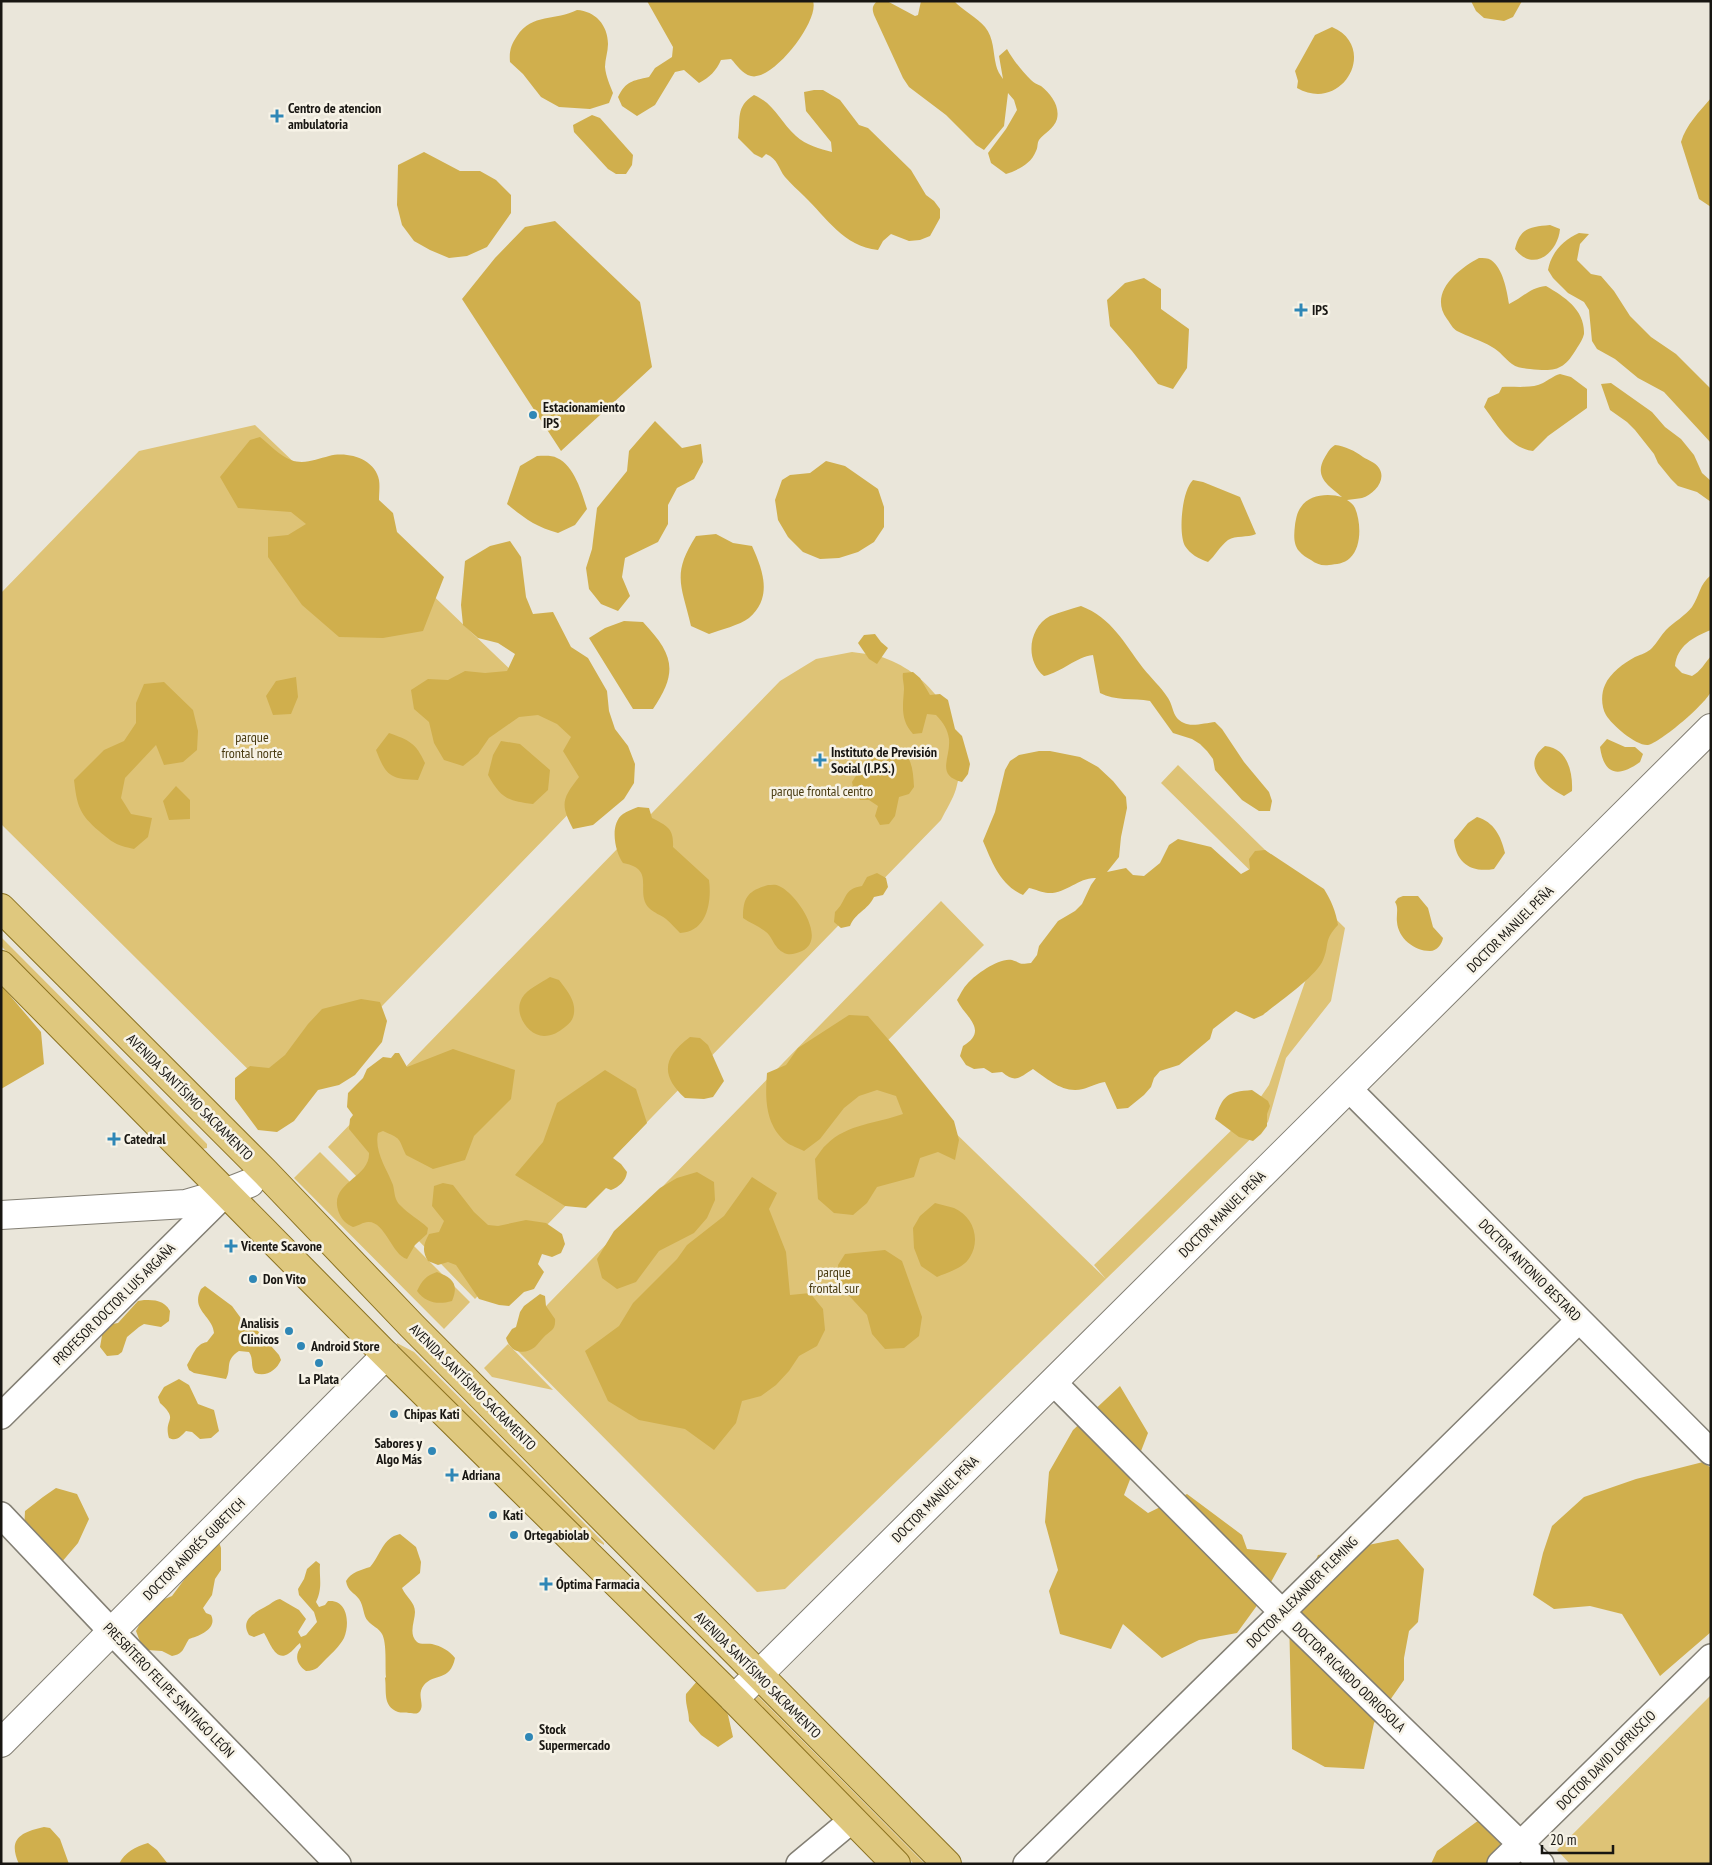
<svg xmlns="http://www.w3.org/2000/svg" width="1712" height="1865" font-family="'PT Sans Narrow',sans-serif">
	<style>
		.green { fill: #dec376 }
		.forest { fill: #d0af4d }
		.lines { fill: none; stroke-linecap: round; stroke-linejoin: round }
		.minor-casing { stroke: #837f74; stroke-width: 28 }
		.tertiary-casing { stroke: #837f74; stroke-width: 30 }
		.primary-casing { stroke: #8b7220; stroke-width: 30 }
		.minor { stroke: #fff; stroke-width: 25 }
		.tertiary { stroke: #fff; stroke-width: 28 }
		.primary { stroke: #dfc87e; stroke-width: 28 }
		.poi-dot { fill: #2f87b6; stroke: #f7f3e7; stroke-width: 2 }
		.labels { text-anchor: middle; stroke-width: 5; stroke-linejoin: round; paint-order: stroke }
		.poi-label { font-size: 14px; font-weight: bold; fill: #181612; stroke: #f7f3e7; text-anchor: start }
		.park-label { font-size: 14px; fill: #483a10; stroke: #f7f3e7 }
		.street-label { font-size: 14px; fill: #181612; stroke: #f7f3e7 }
	</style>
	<rect width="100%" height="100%" fill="#eae6da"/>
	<path class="green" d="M255,425L613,768L285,1106L1,824V593L139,451Z
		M852,652C859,653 867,654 875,655C932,670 973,730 956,789C953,799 946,810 941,820L475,1299L328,1147L780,681L816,659Z
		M1178,765L1345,928L1331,1001L1286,1058L1268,1122L1106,1279L1094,1265L1251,1111L1269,1085L1320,939L1161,783Z
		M941,901L984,945L874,1054L1106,1279L785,1589L757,1592L510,1343Z
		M1,937L207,1144V1148L202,1149L1,946Z
		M320,1152L470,1302L444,1329L294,1178Z
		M397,1343L414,1352L604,1543V1545L587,1536L397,1345Z
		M508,1344L553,1390L492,1377L484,1368Z
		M1711,1695V1864H1570L1557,1850Z
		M754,1696H758L925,1864H914L752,1701Z"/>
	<path class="forest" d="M647,1H813C820,21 772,82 751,76C742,74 737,65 731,59L721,60C716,71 710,77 699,83L684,70L675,72L655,105L637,116L622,106L618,97C626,81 632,81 649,77L655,68L672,57L673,47Z
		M877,1H887L915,16L918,15L921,1H954C962,10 978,18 985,27C994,38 993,52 996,65C997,70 1000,75 1003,79L999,56L1007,49C1013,60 1022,71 1031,80C1034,83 1037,84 1041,86C1051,94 1060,106 1057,119C1054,129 1044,133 1039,140C1037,143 1038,148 1036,151C1031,164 1018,170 1006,174L991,163L988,153L1006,129L1017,110L1014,100L1008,93L1004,126L984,150L976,145L946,115L909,87L903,78L874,15C872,9 872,6 877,1Z
		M1471,1H1522L1513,17L1504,21L1484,18L1476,11Z
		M577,10C595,11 608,25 608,44C608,52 605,59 605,67C606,77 610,85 613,93L609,103L590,109L559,107L541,97L523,74L510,62C509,51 511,45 517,36C532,13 556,21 577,10Z
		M1332,27C1379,47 1343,114 1297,88L1298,81L1295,71L1315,35Z
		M814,90H823L840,100L859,125L868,128L911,170L926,195L934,201L940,209V218L930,236L920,240L909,241L891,234L883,241L878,250C843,246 827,218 804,196C798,190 791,184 785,177C778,168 778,159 766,154L762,158L754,154L738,138C741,119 735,107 754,95C775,104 780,122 796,136C806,145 820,149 832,152L831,142L806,111L804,92Z
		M1711,98V207L1699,199L1681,142C1686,125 1699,112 1711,98Z
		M592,115L600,118L633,155L632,165L626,174H616L608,169L574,132L573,125Z
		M424,152L460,171H480L496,180L511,195V213L487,247L467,256L449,258L430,250L414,241L402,225L397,205L398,165Z
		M555,221L640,302L652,367L561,451L462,299L495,258L525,227Z
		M1550,225L1560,229C1558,253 1533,273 1515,249C1520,227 1531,227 1550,225Z
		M1579,233L1589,234L1580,244L1577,260L1591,274L1601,276L1614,291L1630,316L1651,337L1676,354L1711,389V443L1664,392L1638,378L1615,359L1597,349L1592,341L1589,310L1584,302L1568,293L1553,278L1548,270C1551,253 1563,240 1579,233Z
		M1479,258C1483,258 1488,258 1491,260C1503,268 1507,291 1509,304C1524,297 1529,288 1546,286C1565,297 1585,310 1584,334C1583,339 1580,343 1577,348C1564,370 1556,372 1530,369C1524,368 1517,368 1512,364C1505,359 1500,351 1492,347C1481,340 1468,337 1457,331C1453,329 1450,323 1447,319C1428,293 1458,269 1479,258Z
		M1144,278L1161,289V309L1189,329L1187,368L1173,389L1158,384L1132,351L1110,326L1107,300L1125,283Z
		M1560,374L1571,377L1587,389V408L1548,436L1533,451C1509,448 1497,424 1484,407L1488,398L1499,393L1502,387C1514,386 1532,389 1543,383C1549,380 1553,376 1560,374Z
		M1611,383L1652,412L1665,427L1681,439L1694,455L1702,473L1711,481V502L1697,492L1678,486L1671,479L1658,463L1654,454L1635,430L1627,422L1610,410L1601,384Z
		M655,421L682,448L701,444L703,462L694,479L677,488L668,505V524L658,542L625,558L622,577L630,596L618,611L601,604L589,589L586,568L592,549L597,508L627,471L629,451Z
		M260,437C270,445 279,455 291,460C304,465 317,459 329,456C348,451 375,459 379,480C380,486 379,494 379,500L393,513L397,532L444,577L423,631L383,638L339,637L302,605L268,557V537L288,535L306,524L291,512L238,508L220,477L250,440Z
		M1335,445C1345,446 1355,451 1363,457C1368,460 1376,463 1379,468C1387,480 1374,494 1362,498C1358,499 1352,499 1347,500C1350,502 1353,504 1355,508C1361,522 1362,547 1350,558C1344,564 1336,564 1329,565C1322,566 1316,564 1311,560C1307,558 1302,555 1299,551C1293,544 1294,534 1295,525C1296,519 1297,512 1301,507C1309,494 1329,493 1342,497C1329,486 1313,477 1325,457C1328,452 1330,448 1335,445Z
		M537,456C543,456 552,455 557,458C574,465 582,493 587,509L575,525L558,533C536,527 524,518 507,504L520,466Z
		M826,461L845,466L878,489L884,507V527L874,542L858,552L839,558L820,559L803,552L788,537L778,520L775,500L782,480L790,475L810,473Z
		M1193,480L1203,482L1240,497L1256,534C1247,538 1236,535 1228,540C1220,546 1215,556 1208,562C1199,559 1190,554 1185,546C1178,533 1182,490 1193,480Z
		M716,534L733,543L752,546C763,570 773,598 749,618C740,625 720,630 709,634L691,626C682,586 671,575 696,536Z
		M510,541L521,557L526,597L533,614L553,612L571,647L588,658L607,691L609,711L615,729L628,746L635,764L634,783L624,799L593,825L573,829C560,804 562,799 579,777L563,751L571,737L557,724L538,715L519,717L489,738L478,754L463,766L444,760L434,743L429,722L414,709L411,690L428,679L448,680L465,671L485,673L507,671L515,654L498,643L478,638L463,625L461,605L465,561L490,546Z
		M1711,575V630C1693,637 1677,646 1675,666L1682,673L1692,676C1701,671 1704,664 1711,656C1711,667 1712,681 1711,691C1708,702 1660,743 1648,745C1636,746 1612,725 1606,715C1601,707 1601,693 1605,685C1610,673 1624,663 1635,657C1642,654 1647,653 1652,648C1657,643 1661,635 1666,630C1674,622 1685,616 1692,607C1700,595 1699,585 1711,575Z
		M1081,606C1112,618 1124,643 1143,668C1151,678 1161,687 1168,698C1174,707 1172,718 1184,723C1191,727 1206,723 1215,722L1222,729L1244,762L1269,792L1272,801L1270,811H1259L1242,800L1215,770L1213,759L1207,751L1200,744L1192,739L1173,733L1150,701C1133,698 1115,701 1100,693L1093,655C1076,657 1062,672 1044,676C1025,661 1028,628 1050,616C1060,612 1071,609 1081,606Z
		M624,621L643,622C673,654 679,671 653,709H633L589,638L605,628Z
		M875,634L881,642L888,648L877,664L869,659L858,643L864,635Z
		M913,672L920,678L930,695L940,694L948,700L955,729L962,736L970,764L968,774L962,782C935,775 951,758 949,739C948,730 943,722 936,715L927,714L922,733L913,734C900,720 903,706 904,689C904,683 902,678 903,673Z
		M296,677L298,697L291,714L273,715L266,696L276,681Z
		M164,682L193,710L198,731L197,750L183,762L164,765L156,745L125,778L121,798L131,814L152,818L148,837L134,849C116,845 113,843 99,831C79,814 77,805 74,780L104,750L124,741L136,723V703L144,684Z
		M389,733C409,740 416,743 425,763L418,780C390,779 386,776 376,750Z
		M1607,739L1625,747H1635L1643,754L1640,762C1618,778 1604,775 1600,747Z
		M501,741L520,744L550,770L548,790L533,804C507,801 501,798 488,775L493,755Z
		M896,746C912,755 913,769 914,787L909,794L899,797L895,816L889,824L880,825L875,816L878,806L869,800H860L854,791L852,782C855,777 872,752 876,750C879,749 882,751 885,750C888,750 892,747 896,746Z
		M1545,746C1567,748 1573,771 1572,791L1564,796C1544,786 1520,765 1545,746Z
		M1039,751H1050L1080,757L1098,767L1113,781L1126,797L1127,808L1121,837L1119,857L1107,872L1126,868L1133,875L1144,876L1160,863L1169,845L1178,839L1211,847L1241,874L1250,869L1249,859L1255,851L1265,850L1324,889C1331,900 1336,912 1338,925C1323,941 1330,944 1323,960C1317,976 1277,1003 1263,1015L1254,1019L1236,1011L1213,1029L1210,1039L1179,1065L1160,1071L1154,1078L1151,1087L1144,1095L1128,1108L1117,1109L1105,1082C1097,1083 1090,1087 1083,1089C1063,1094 1048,1079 1033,1069C1020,1077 1016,1084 1002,1072L992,1073L984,1068L974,1069L966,1065L960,1056L963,1046C990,1030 964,1016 957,1000C960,995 963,988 968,983C976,974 1000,957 1012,960C1022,963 1018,965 1031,963L1037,955L1039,946L1058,921L1075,911L1082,904L1091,885L1096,878C1079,877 1066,894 1048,893C1043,893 1035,889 1029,888L1023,895C1000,885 992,862 983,841L995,812L1005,770L1010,761L1019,755Z
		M176,786L190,800V819L169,820L163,801Z
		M638,807L649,808L652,818C667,826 674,828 673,847L709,880C712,902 707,932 680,933C675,928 671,923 666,919C661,915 654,913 649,908C634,892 657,869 623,863C615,852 609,824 623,814C627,811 633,809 638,807Z
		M1477,817C1494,822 1501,836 1505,853L1494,869C1471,873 1456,863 1454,840L1468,823Z
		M877,873L886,878L888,887L883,895L874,897C867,911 856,912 850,926L841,928L834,922L835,912C848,900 842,889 862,886L867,877Z
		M768,885C771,885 776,884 779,886C796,893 828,939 802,951C797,953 792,955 787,954C774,950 773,937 766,932C759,926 750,923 743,918C743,897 748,891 768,885Z
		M1403,896H1418L1428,908L1433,927L1443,938C1442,944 1437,951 1430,951C1414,951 1398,938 1397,922C1396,915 1399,908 1395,902L1398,898Z
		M550,977L559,980C565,988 573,997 574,1007C575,1016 572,1022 565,1027C559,1032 552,1036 544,1036C528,1036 513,1013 522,998C527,989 541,983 550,977Z
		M1,985L41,1032L44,1064L1,1089Z
		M361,999L380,1002L387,1021L382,1042L355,1075L339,1085L318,1090L294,1121L277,1132L258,1130L235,1099V1078L250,1066L269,1068L285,1055L308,1024L322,1009Z
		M849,1015L868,1016L894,1046L954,1121L959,1140L955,1160L938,1152L920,1158L914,1177L877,1187L867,1203L853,1215L834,1213L818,1199L815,1159C819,1154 822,1148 827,1144C847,1124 878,1123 903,1114L896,1096L877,1090L859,1096L844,1108L820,1139L804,1151C799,1148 791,1146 786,1142C765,1125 765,1098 767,1073L786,1065L798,1048Z
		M690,1037L700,1038L708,1045L724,1081L713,1097L704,1099L685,1098C660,1075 663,1057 690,1037Z
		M453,1049L515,1070L511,1099L474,1136L465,1160L433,1169L406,1155C398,1138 402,1139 383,1131L378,1133C374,1152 387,1169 393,1185C395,1193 394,1200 401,1206C408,1214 419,1219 428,1228L427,1234L415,1245L407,1259C392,1255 385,1221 368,1222C363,1222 358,1226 353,1227C346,1224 342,1220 339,1213C327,1182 370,1179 369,1153L349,1129L350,1119L353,1115L347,1107L348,1093L363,1078L367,1069L383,1057L391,1058L395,1053H399L407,1067Z
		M605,1070L636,1089L647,1123L613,1158L621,1164L627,1172C626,1181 619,1187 611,1190L606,1188L586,1208L565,1206L515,1175L543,1142L557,1103Z
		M1252,1090L1268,1101L1270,1106L1267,1114V1126L1261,1134L1253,1141L1239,1137L1215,1119C1223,1095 1227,1092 1252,1090Z
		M697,1172L714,1182L715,1200L707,1218L694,1233L659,1251L636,1282L617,1289L602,1278L597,1259L614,1231L660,1188L677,1178Z
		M752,1177L777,1193L769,1209L786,1252L790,1295L810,1293L823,1309L825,1330L817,1346L799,1356L789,1371L776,1385L761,1396L742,1401L736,1423L714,1450L685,1429L639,1420L608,1401L585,1351L619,1326L633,1303L677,1259L687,1245L724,1216Z
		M443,1183L453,1185L474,1212L488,1225L498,1226L526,1220L546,1223L562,1234L565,1244L561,1253L552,1257L542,1254L538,1264L544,1272L534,1289L524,1292L509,1306L499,1305L479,1299L456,1265L448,1262L438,1265L428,1261C422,1251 423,1245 429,1234L439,1232L444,1221L432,1206L434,1186Z
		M935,1203C941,1205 948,1206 954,1208C973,1216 981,1239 970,1257C964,1268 948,1272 937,1277L921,1266L914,1248L913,1228L920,1216Z
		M885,1250L902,1261L922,1317L919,1336L904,1348L885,1349L872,1334L867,1315L840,1286L838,1265L845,1254Z
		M437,1272C453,1278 459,1284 452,1301C438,1305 426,1303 417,1291C422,1280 426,1276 437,1272Z
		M205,1286L232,1306L243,1321L257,1330L279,1355L281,1360C276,1371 266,1377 255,1373C250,1366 254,1359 249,1352L239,1351C224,1361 232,1368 226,1379L194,1373L189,1370L187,1365C193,1356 195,1344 207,1342L214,1333C213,1316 190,1310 201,1289Z
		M540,1294L545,1296L546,1306L555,1319C556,1331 550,1330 543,1338C540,1341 538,1344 535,1347C524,1356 510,1352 506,1338L512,1329L516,1327L520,1312L524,1306Z
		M144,1300C155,1300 164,1300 170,1311L169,1321L161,1327L144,1324L139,1327L127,1337L122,1352L118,1355L107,1356L100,1347L103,1330L107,1325L118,1323L138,1301Z
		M179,1379L189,1385L198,1404L214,1410L219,1431L211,1438L200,1439L192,1432L186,1431C181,1436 177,1442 169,1438C163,1418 180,1421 160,1403L158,1397L164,1387Z
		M1120,1386L1148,1433L1124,1495L1148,1513L1187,1494L1242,1535L1247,1549L1287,1553L1261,1600L1237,1633L1199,1640L1162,1658L1123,1624L1111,1649L1060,1634L1049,1591L1058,1570L1045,1522L1049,1472L1073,1430Z
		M1703,1462L1711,1468V1632L1660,1676L1622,1614L1590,1606L1554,1609L1533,1595L1543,1553L1552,1526L1584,1497L1636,1479Z
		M56,1488L77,1494L89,1519L78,1543L61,1563L23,1552L25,1511L43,1497Z
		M400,1534L416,1547L421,1562L420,1573L402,1588C406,1597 415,1602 415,1612C415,1621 408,1634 417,1642C421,1645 427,1643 432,1644C441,1646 450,1651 455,1658C450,1682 434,1673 424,1685C416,1695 425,1704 420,1711C417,1715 414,1713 409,1713C406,1712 401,1713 398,1712C382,1706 387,1691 385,1678L386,1677C385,1666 387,1643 382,1634C379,1628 372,1626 368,1621C363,1616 364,1606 359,1599C354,1592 348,1592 346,1581C351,1572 361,1570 370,1567C381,1555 382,1538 400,1534Z
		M1398,1539L1424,1569L1418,1622L1409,1631L1404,1658V1680L1374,1723L1364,1769L1325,1767L1292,1749L1289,1615L1308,1579L1318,1555Z
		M219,1542L221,1548V1570L215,1579L212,1595L203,1608L206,1613L211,1615C218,1629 199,1636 189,1639C183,1648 184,1654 172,1656L162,1651L147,1650L142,1647L136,1631L147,1610L162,1600L172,1596L186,1577L191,1566Z
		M316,1561L320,1564C319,1579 323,1587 316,1602L319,1607L325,1605L328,1601C348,1599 350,1624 344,1638C339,1647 333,1652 326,1659C319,1666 317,1671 306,1671C297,1665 294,1656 301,1647L300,1643C296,1646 293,1651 288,1654C275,1662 269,1640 264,1633L254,1637L249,1635C240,1620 254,1613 265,1607C271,1604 274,1600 280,1599L299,1610L306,1619L298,1632L301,1637L306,1635L317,1622L314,1612L299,1595L298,1589L304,1579L307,1569Z
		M698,1680L717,1696L728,1715L733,1737L718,1747L701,1735L689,1721C689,1711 685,1704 686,1694Z
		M1479,1820L1531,1864H1431L1437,1851Z
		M44,1827L50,1828L60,1839L69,1864H19C7,1838 22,1832 44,1827Z
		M148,1843L157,1850L168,1864H119C125,1852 135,1847 148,1843Z"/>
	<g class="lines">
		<g class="minor-casing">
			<path id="minor" d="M1349,1089L1711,1452
				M1053,1382L1282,1612L1541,1864
				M1,1416L227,1192
				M1,1515L112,1632L338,1864
				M799,1864L852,1820
				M1026,1864L1579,1320
				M1500,1864L1711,1657"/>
		</g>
		<g class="tertiary-casing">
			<path id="tertiary" d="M1,1215L186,1204L227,1192L250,1183
				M734,1699L1711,728
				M1,1743L386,1355"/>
		</g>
		<g class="primary-casing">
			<path id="primary" d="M1,908L265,1172L412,1326L947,1864
				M1,965L386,1355L734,1699L896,1864"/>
		</g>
		<use href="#minor" class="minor"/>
		<use href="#tertiary" class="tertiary"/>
		<use href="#primary" class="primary"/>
	</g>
	<g class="poi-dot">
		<path d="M274.5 108.5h5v5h5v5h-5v5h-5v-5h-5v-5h5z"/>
		<path d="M1298.5 302.5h5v5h5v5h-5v5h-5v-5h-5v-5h5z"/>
		<circle cx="533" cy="415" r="5"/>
		<path d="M817.5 752.5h5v5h5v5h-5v5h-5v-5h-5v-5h5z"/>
		<path d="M111.5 1131.5h5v5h5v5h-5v5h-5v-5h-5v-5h5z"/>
		<path d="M228.5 1238.5h5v5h5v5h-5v5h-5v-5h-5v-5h5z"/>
		<circle cx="253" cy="1279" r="5"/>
		<circle cx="289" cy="1331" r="5"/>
		<circle cx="301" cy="1346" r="5"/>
		<circle cx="319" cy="1363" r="5"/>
		<circle cx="394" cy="1414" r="5"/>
		<circle cx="432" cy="1451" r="5"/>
		<path d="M449.5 1467.5h5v5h5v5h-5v5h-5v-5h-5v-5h5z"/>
		<circle cx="493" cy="1515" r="5"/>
		<circle cx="514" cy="1535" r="5"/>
		<path d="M543.5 1576.5h5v5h5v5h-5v5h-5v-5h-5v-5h5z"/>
		<circle cx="529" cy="1737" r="5"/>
	</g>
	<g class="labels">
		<g class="poi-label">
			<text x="288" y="113">Centro de atencion<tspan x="288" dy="16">ambulatoria</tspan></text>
			<text x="1312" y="315">IPS</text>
			<text x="543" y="412">Estacionamiento<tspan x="543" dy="16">IPS</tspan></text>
			<text x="831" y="757">Instituto de Previsión<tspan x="831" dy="16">Social (I.P.S.)</tspan></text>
			<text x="124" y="1144">Catedral</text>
			<text x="241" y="1251">Vicente Scavone</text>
			<text x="263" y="1284">Don Vito</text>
			<text x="279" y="1328" text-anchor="end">Analisis<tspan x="279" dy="16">Clinicos</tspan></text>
			<text x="311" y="1351">Android Store</text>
			<text x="319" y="1384" text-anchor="middle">La Plata</text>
			<text x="404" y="1419">Chipas Kati</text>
			<text x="422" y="1448" text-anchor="end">Sabores y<tspan x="422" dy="16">Algo Más</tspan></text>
			<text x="462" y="1480">Adriana</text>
			<text x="503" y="1520">Kati</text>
			<text x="524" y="1540">Ortegabiolab</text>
			<text x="556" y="1589">Óptima Farmacia</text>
			<text x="539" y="1734">Stock<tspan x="539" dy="16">Supermercado</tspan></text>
		</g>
		<g class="park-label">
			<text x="252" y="742">parque<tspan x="252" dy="16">frontal norte</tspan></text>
			<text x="822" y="796">parque frontal centro</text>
			<text x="834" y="1277">parque<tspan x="834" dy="16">frontal sur</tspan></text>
		</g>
		<g class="street-label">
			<text transform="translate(1510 929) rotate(-45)" y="5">DOCTOR MANUEL PEÑA</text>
			<text transform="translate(190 1097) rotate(45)" y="5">AVENIDA SANTÍSIMO SACRAMENTO</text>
			<text transform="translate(1222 1214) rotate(-45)" y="5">DOCTOR MANUEL PEÑA</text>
			<text transform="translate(1530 1270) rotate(45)" y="5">DOCTOR ANTONIO BESTARD</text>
			<text transform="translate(114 1304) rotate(-45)" y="5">PROFESOR DOCTOR LUIS ARGAÑA</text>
			<text transform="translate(473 1387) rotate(45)" y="5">AVENIDA SANTÍSIMO SACRAMENTO</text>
			<text transform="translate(935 1499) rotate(-45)" y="5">DOCTOR MANUEL PEÑA</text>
			<text transform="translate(194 1549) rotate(-45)" y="5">DOCTOR ANDRÉS GUBETICH</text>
			<text transform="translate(1302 1592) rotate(-45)" y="5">DOCTOR ALEXANDER FLEMING</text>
			<text transform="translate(758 1675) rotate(45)" y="5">AVENIDA SANTÍSIMO SACRAMENTO</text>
			<text transform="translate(1349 1677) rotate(44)" y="5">DOCTOR RICARDO ODRIOSOLA</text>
			<text transform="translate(169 1690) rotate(46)" y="5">PRESBÍTERO FELIPE SANTIAGO LEÓN</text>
			<text transform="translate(1606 1760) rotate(-45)" y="5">DOCTOR DAVID LOFRUSCIO</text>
		</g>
	</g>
	<rect width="1712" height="1865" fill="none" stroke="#181612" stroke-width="5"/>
	<path d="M1542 1845v8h71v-8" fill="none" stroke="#181612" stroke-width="2.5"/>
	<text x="1550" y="1845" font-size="15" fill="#181612" stroke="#f7f3e7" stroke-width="4" paint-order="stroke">20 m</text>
</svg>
